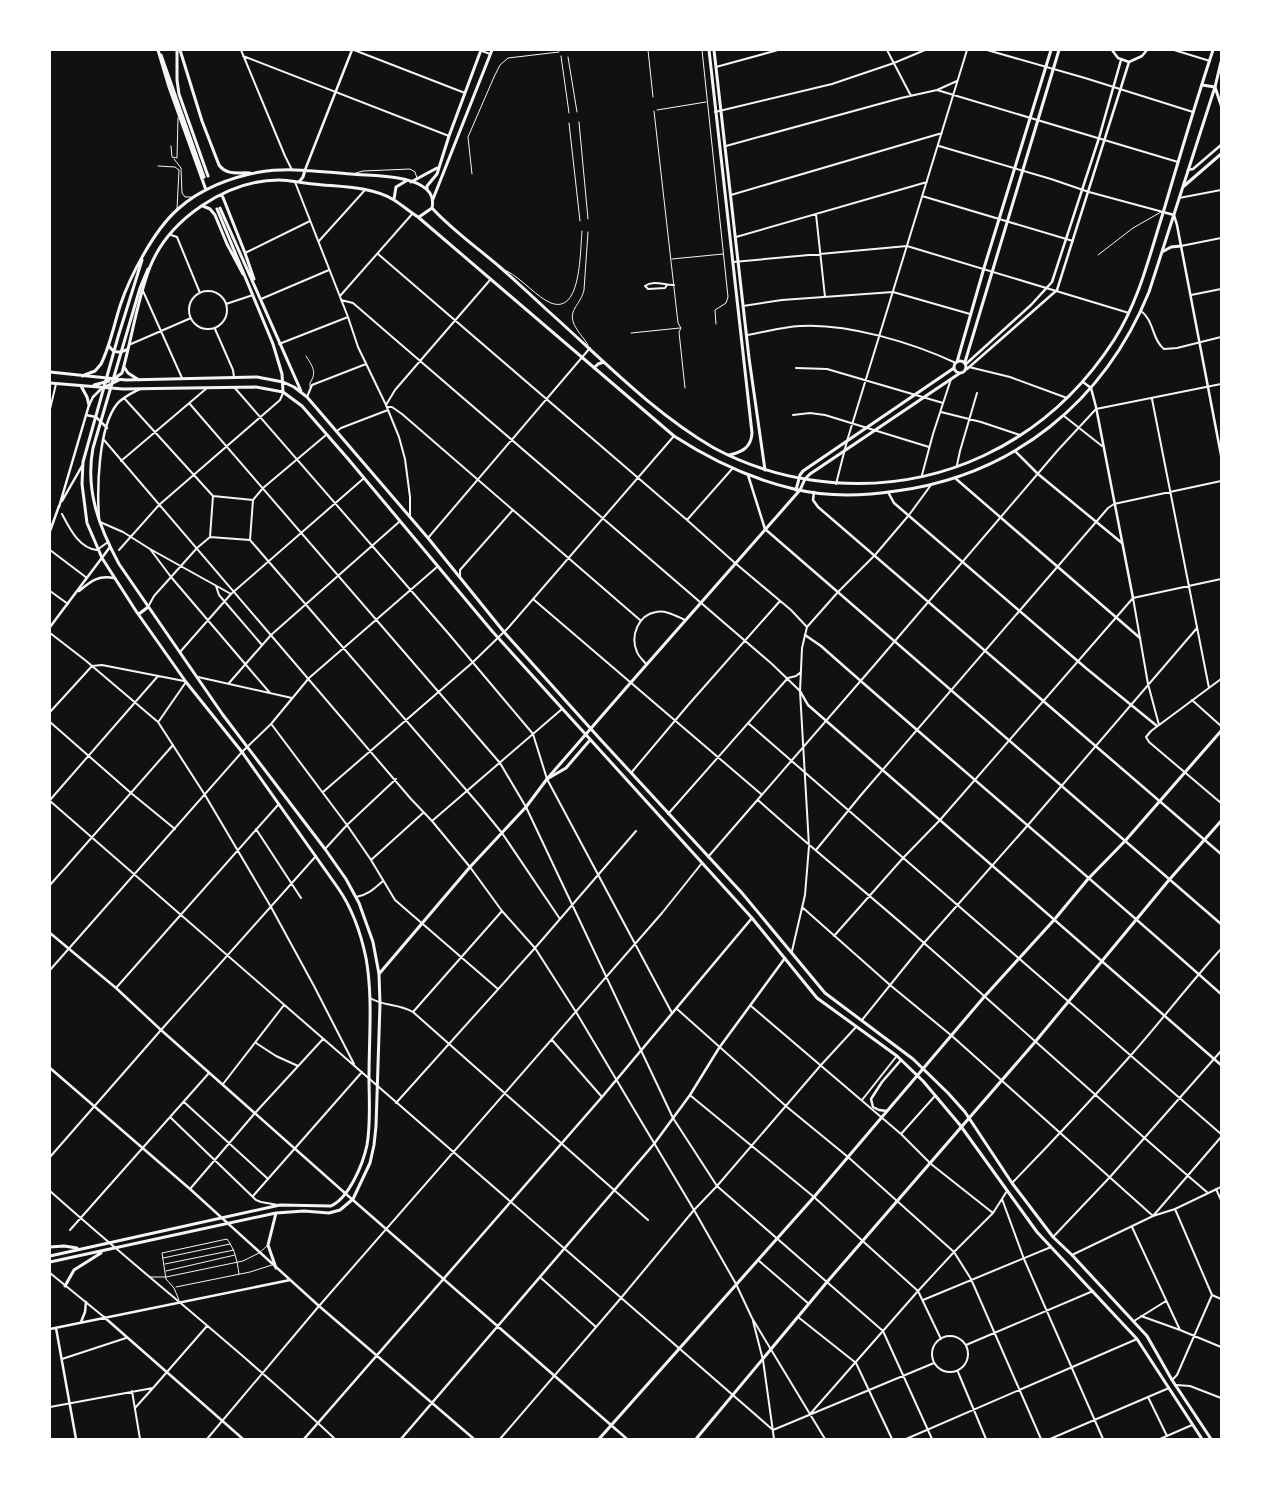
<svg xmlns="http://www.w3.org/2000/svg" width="1271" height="1489" font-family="'Source Sans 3',sans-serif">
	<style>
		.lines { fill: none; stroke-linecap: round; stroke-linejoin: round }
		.service { stroke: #f5f5f5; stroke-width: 1 }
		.minor { stroke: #f5f5f5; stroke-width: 2 }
		.tertiary { stroke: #f5f5f5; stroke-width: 2.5 }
		.secondary { stroke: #f5f5f5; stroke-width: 3 }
		.primary { stroke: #f5f5f5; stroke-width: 3 }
	</style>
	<rect width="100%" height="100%" fill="#111"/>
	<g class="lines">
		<path class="service" d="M648,50L653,97
			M702,50L728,297L726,303L715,310L716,324
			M561,56L569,113
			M568,57L577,112
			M657,110L706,102
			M654,111L678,323L681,328L679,332L685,388
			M579,122L588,219
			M569,123L580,221
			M171,146L172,157L177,158L178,118
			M174,159L181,168L182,193L185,197H191
			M158,166L175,167L179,170L177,209
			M356,173L363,171L410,169L415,172L417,178
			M472,174L468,137L494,77L500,65L508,58L559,52
			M1098,255L1133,228L1161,212
			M672,259L723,254
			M507,271C522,279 538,298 551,303C582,315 580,248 582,231
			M631,333L680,328
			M588,345C582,334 566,322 575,308C579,301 582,298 584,290L588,232
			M306,356C313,367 317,372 310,383V387
			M163,1258L230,1244
			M165,1264L234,1250
			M166,1271L235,1255
			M150,1277H166L243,1261L259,1253L267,1246
			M176,1287L250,1272L272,1265
			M179,1300L174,1288L166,1279L162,1253L227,1239C235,1250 237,1260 239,1274"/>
		<path class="minor" d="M241,50L285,156L292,170
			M354,50L465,93
			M887,50L911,96
			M987,50L1085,78L1193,112
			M1174,50L1210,61
			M482,51L490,54
			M243,56L449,136
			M716,67L778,50
			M937,90L1178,162
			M715,112L832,84L894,63L925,50
			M726,146L901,98L937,90L957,81
			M939,146L1051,179L1089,192L1163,212
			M295,182L348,317L358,347L386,405L399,437L405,459L410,497V515
			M731,195L942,133
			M922,196L1073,241
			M1179,198L1221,190
			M816,214L825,297
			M171,235L177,237L200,293
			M736,237L927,182
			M319,241L365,190
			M1181,246L1221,238
			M245,253L310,221
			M378,254L687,520L735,563L791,610L807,627
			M733,262L907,246L1129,313
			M667,285L665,288L648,289L645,286C653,280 664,285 674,285
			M189 310a19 19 0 1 1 38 0a19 19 0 1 1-38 0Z
			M143,291L182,378
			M1191,295L1221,289
			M340,296L413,213
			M261,299L329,270
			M341,300L353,303L390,335L772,664L800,691
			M226,304L253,295
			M743,306L782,300L893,292L970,314
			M1141,311C1154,320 1152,340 1164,349L1177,348L1221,337
			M215,329L233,370L234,377
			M747,335C765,332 782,327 800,326C848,323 913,343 956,363
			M131,344L191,318
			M279,344L348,317
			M969,367L1010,377L1067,398
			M796,368L827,369L943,403
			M234,387L448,633L533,734L547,779L672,1013
			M307,397L312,385L366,364
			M124,398L213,496
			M1152,399L1209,688
			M189,403L500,763L526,807L673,1118L717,1186L883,1331L932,1439
			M386,405L395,390L490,280
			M387,407H392L402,414L640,620
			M50,409L56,384
			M941,412L981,422L1020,435
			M793,415L810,413L825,415L929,447
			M1064,416L1102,446
			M337,431L341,428L388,410
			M104,440L411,799L432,821L470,867L502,911L535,948L576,1012L694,1210L736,1284L752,1318L825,1439
			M121,461L207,388
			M957,465L960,451L977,393
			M922,475L933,434L951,379
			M836,484L847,441L967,50
			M213,496L253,500L250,540L210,537Z
			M253,500L263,488L326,435
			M62,514C70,529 79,548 97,550L108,542
			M687,520L732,469
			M100,522L123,532L150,549L231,594
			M428,538L590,348
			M250,540L481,807L502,833L560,919
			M150,549L171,577L270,693
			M50,550L87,578
			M119,550L159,505L280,400L283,393
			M460,577V570L512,511
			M216,586L219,595L262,645
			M50,591L68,604
			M1133,598L1148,684L1159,725
			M533,599L761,794
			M148,607L154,596L197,548L210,537
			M50,633L85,660L158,722L205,795L271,907L314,986L354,1064
			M180,652L231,594L363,479
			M646,664C643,660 639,657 637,652C630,636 638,615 656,612C666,610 676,616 685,620
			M198,677L292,698
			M788,678L796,676L801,672
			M1221,679L1151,731L1146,737L1149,742L1221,803
			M229,683L271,635L399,522
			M1192,700L1221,726
			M50,712L92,666L102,665L184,681
			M159,721L186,682
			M50,722L131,793L175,829
			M748,723L1221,1134
			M272,725L347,825L371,860L395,900L498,989
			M631,773L689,704L780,601
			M323,792L472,663L508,628L674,436
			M50,800L158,676
			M758,800C812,849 869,894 924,943C1019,1026 1112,1111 1208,1193
			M50,801L773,1430L934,1363
			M668,814L787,679
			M432,821L562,709
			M256,829L301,898
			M325,849L347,825L396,779
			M816,850L861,795L1108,508L1114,504L1221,481
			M708,857L877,662L1058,450L1096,409L1221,384
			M371,860L423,813
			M50,885L173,745
			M356,897C368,895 375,888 383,881
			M802,907L890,985L952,1036L1153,1216L1221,1137
			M834,936L903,858L940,820L1133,598L1221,579
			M792,951L805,895L809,846L800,691L802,648L807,627L838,592L875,555L909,515L931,485
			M50,970L242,752L271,724L309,678L437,567
			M116,988L278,805
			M370,998C385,1007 397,1003 413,1012L648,1220
			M751,1006L901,1134L931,1164L993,1213
			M677,1009L787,1107L848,1157L954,1252L971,1279L1041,1439
			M413,1012L502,911
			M862,1020L924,943L1028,825L1197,628
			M552,1040L602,1097
			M256,1043L276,1056L298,1066
			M223,1084L284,1005
			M691,1096L814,1197L918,1291L941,1339
			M862,1100L896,1057
			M184,1102L267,1178
			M396,1103L535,948L636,831
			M170,1117L256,1200L261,1202L278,1205
			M901,1134L934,1097
			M50,1157L161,1030L316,856
			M1012,1183C1053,1141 1093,1098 1132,1054C1162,1020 1190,983 1221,949
			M190,1189L255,1113L323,1039
			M1216,1189L1221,1200
			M50,1191C144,1275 243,1352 335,1439
			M253,1196L362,1072
			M1002,1199L1024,1259L1103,1439
			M1175,1209L1212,1295L1221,1299
			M1132,1227L1180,1330L1221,1347
			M70,1230L209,1073
			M1054,1236L1110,1177L1221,1051
			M1072,1255L1153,1216L1175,1209L1221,1187
			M758,1260L809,1304
			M50,1273L104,1317
			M541,1278L596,1327
			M923,1300L1051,1247
			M1141,1316L1180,1330
			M798,1317L856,1363L892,1439
			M753,1321L763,1360L774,1439
			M1134,1321L1166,1301
			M932 1354a18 18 0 1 1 36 0a18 18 0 1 1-36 0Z
			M966,1345L1093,1291
			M62,1359L126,1338
			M958,1372L986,1439
			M1172,1380L1177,1375L1212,1295
			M1176,1385L1190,1386L1221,1398
			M132,1391L140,1439
			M1148,1397L1167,1436
			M50,1407L153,1388L207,1326
			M135,1408L153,1388
			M811,1413L918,1291L954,1252L993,1213L1007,1191
			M207,1439L319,1306L662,913L702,863
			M500,1439L621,1298L694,1210L717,1186L821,1065L856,1027
			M906,1439L1137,1339
			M1050,1439L1169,1388
			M1160,1439L1192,1425"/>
		<path class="tertiary" d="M1112,50L1118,58L1129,62L1142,56L1147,50
			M305,170L352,50
			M1188,170L1193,169L1221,145
			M1163,212L1174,215L1177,225L1221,455
			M966,364L1031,305L1052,282L1099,138L1121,60
			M967,369L1057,290L1129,62
			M1083,382L1091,388L1096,407L1133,598
			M86,415L96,417L107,428
			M1015,451L1038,474L1122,543
			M748,475L765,529L1221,924
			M955,478L1140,638
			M814,492L813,500L818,507L1221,854
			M888,492L894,503L1087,669L1157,726
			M62,501L82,466
			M59,507L89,405L93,397L102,388
			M99,518C97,489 98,428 117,404C123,397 132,393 140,389
			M50,531L59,506
			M79,591C91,581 98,575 114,578
			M50,627L110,547
			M805,635L821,646C953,763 1089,876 1221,994
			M800,691L808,705L1221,1065
			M50,933L116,988L161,1030L346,1194L627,1439
			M50,1068L190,1189L319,1306L474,1439
			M887,1111L879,1110L873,1107L871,1099L882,1082L901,1060
			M104,1317L243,1439
			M81,1322L85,1312L86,1302
			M56,1328L76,1439
			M50,1329L290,1280
			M304,1439L602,1097L752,918
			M401,1439L654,1144L690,1095L719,1048L785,958"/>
		<path class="secondary" d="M709,50L752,433C751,448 742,452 729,455
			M714,50L749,358L765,470
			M1202,85L1215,87L1221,105
			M411,182L437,168
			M1184,186L1221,154
			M427,189V186L437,174L449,136L481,50
			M433,199L492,50
			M954 367a6 6 0 1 1 12 0a6 6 0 1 1-12 0Z
			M957,362L984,268L1051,50
			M965,362L1059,50
			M796,490L800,475L803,471L954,368
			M139,614L148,607
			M379,974L470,867L526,807L547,779L626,688L800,490L805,479L810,474L960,373
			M276,1213L268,1245L276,1268
			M50,1247L64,1246L77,1248
			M50,1256L280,1205L331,1206C349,1198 363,1164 367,1145C371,1122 369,1099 369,1077C369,1037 373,997 366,958C361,934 352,908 338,888L242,752L186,682L136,611L102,558L87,523L82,484L83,462L118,337L142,260
			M50,1262L276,1213L304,1211L329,1213L340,1210L353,1199L370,1163L374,1145L376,1126L380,1004L379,974L373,942L359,903L346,879L325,849L223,715L119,564C99,527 85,490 93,448L140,288L148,269
			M65,1286L74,1270L101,1253
			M599,1439L814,1197L984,997L1054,920L1088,879L1125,841L1221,731
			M696,1439L827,1282L1035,1042L1169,880L1221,821"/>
		<path class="primary" d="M158,50L169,87L206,190
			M177,50V80L179,94L208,176
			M180,50L202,121L219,165C227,176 239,172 250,173
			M161,55L204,177
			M299,182L303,177L305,170
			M222,195L245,253L254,279
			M394,199L396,187L406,181
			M203,206L210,209L215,215L227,244L243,274
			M220,208L301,391
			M432,208C453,231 478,248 501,268C517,282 532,296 547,310C601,358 652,412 714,448C744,464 777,475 811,480C934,498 1047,444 1114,340C1139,301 1149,257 1163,213C1179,159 1195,104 1213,50
			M217,209L273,344L282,374L283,392
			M1162,252L1171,247L1181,246
			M109,346C114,354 120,353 128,349
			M124,367L128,373L139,380
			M594,368L598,364L604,362
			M50,372L126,380L257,377L283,382L294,387L307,397L428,538L504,632L600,739L742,893L825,993L913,1059L948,1093L965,1112L1012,1183L1053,1237L1072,1255L1147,1336L1172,1380L1211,1439
			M82,376L95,371L101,364C110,346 114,325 120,306C130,276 154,230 178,209C200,189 231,177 260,172C290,167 321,172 351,174C371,176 405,175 422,186C431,191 434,199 432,208L419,217
			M115,378L122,373C132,338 137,300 150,267C169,219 227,180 279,180C290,180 301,183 313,184C339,187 371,186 394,200C402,205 410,212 418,217L674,436C711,460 751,479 794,489C827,497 863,496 896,491C1014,475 1104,402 1149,292L1215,87L1221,62
			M50,383L123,389L256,387L283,392L302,406L349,460L492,631L752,918L817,998L897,1056L923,1081L960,1125L1037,1232L1137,1339L1202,1439
			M94,385L109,381
			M81,386L87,397L89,405
			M105,387L119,380
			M547,779L566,768L590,740"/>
	</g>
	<rect width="1271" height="1489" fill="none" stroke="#ffffff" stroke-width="102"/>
</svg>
